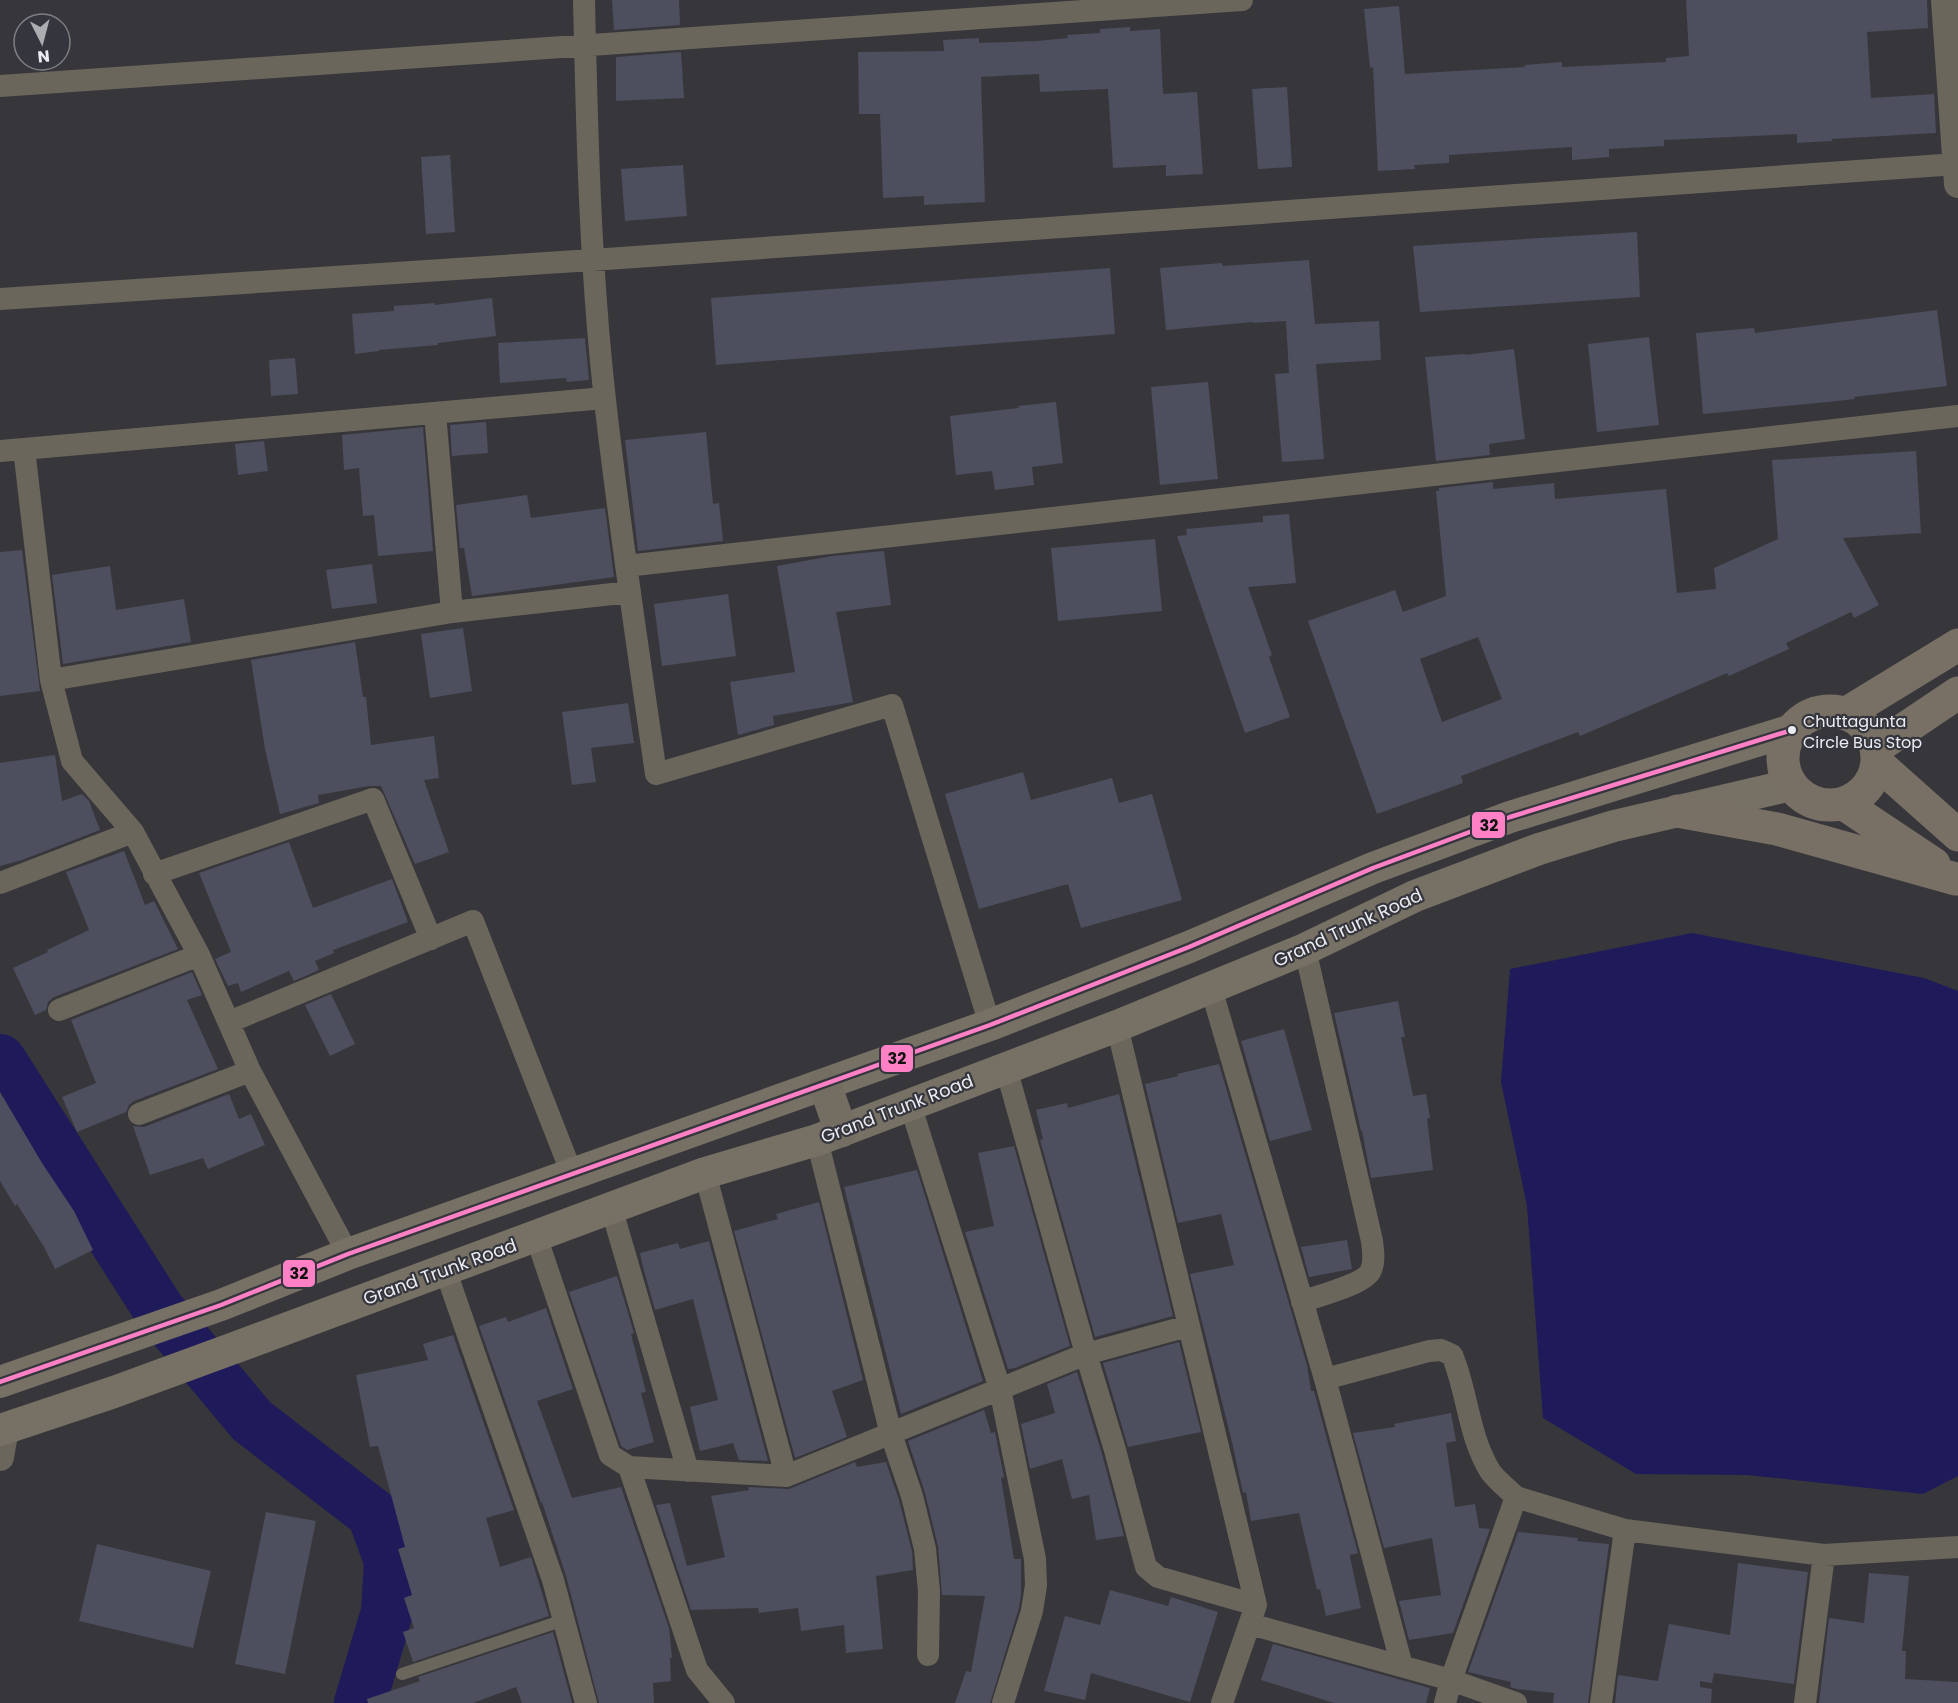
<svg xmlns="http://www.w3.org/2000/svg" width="1958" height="1703" font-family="Poppins,sans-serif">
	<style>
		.water { fill: #1f1a5a }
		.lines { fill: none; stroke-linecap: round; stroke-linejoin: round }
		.river { stroke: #1f1a5a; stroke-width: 52 }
		.building { fill: #4d4e5e; fill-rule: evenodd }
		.service { stroke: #6b665c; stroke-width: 12 }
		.minor { stroke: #6b665c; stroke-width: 22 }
		.tertiary { stroke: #6b665c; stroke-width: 28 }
		.secondary { stroke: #777064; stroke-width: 32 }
		.primary { stroke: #746e62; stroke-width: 33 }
		.trunk { stroke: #787064; stroke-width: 33 }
		.bus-1-casing { stroke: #35363d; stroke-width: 9 }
		.bus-1 { stroke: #ff80c5; stroke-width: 4.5 }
		.bus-dot { fill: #ebecf1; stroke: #35363d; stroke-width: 2 }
		.labels { text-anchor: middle; stroke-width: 4.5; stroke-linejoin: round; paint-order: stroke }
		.bus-label { font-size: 16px; fill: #ebecf1; stroke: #35363d; text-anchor: start }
		.street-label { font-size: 18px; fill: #ebecf1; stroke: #35363d }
		.line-badge { stroke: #35363d; stroke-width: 2 }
		.pale-badge-label { font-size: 16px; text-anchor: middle; font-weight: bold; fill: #111 }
	</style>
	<rect width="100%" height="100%" fill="#37373b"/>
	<path class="water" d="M1692,933L1924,978L1958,991V1476L1923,1494L1747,1475L1636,1474L1543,1418L1527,1206L1501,1082L1510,969Z"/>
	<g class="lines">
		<path class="river" d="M0,1060L159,1310L252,1421L373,1514L390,1561L387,1612L360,1703"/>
	</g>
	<path class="building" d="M612,0H679L680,25L614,30Z
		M1686,0H1927L1928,28L1867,32L1871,98L1934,94L1936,133L1832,139V141L1797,143V134L1664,140V146L1609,149V157L1572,160V147L1449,155V163L1414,165L1415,169L1378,171L1373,67L1370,68L1364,9L1399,6L1405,74L1525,67V65L1562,62V67L1666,62V58L1689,56Z
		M1130,27V31L1160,29L1163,94L1197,92L1203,174L1166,176V165L1113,168L1108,89L1040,92L1039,74L981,77L985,202L924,205V196L883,198L880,114H859L858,52L944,51L943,40L979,38V43L1037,41L1068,38L1067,35L1100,33V29Z
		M681,52L684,98L616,101V57Z
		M1287,87L1292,167L1258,169L1252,89Z
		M450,155L455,232L426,234L421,157Z
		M683,165L687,216L625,221L621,169Z
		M1637,232L1640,297L1420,312L1413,246Z
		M1309,260L1315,324L1379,321L1381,360L1316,364L1324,459L1282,462L1275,374L1289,373L1286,321L1253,323V322L1166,330L1160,268L1222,263L1223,266Z
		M1110,268L1115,334L716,365L711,298Z
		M492,298L496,336L438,343V345L379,350V351L355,354L352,314L394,311V306L435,303V305Z
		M1937,310L1947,386L1854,397L1855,399L1828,402L1703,414L1696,333L1754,328L1755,333Z
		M1649,337L1659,425L1597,432L1588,344Z
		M585,338L589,380L567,382L566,378L500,383L498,343Z
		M1514,349L1525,439L1489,444L1490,455L1436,461L1425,357L1465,354V355Z
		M295,358L298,394L271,396L269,360Z
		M1208,382L1218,479L1160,485L1151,387Z
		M1056,402L1063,463L1032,467L1034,485L995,490L992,471L956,475L950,416L1019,408L1018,406Z
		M486,422L488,453L452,456L450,425Z
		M423,427L433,551L378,556L374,515L363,516L359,468L344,470L342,435Z
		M706,432L713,504L719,503L723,541L638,551L625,440Z
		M264,441L268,471L238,475L235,444Z
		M1916,451L1921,533L1843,538L1879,605L1854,618L1851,612L1786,643L1789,649L1729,676L1727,673L1580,736L1578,732L1461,776L1463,783L1377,814L1308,621L1395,590L1403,612L1446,596L1436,491H1439V488L1493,482V489L1554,483L1555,499L1666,489L1677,593L1716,589L1714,568L1778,539L1772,460ZM1478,637L1502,699L1442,722L1420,659Z
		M527,495L531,518L605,508L614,577L472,596L464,548H460L456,505Z
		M1289,514L1296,583L1248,587L1272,655L1269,657L1290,717L1245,733L1177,536L1187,535L1186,529L1263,522V516Z
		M1155,539L1162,611L1058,621L1051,548Z
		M22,550L40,691L0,696V552Z
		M884,551L891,605L836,612L853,702L773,716L774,725L738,735L730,682L795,672L777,566L832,556Z
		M372,564L377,603L332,609L326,570Z
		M110,566L116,610L184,599L191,642L63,664L52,575Z
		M728,594L736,656L662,666L654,604Z
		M463,628L472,691L430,698L421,634Z
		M355,642L363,697H366L371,745L434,736L439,778L424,780L449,852L415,864L381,786H369L318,795L319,803L280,814L265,749L251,660Z
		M628,703L634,743L591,748L596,782L572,785L562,712Z
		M55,755L62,801L82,794L89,801L100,830L22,860L0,866V763Z
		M1023,772L1031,800L1112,778L1119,803L1152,794L1182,900L1081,928L1068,884L979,909L945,794Z
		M289,842L313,908L392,879L408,922L333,950L334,953L315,961L319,970L294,981L289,971L241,992L238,983L228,986L215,959L231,952L199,873Z
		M124,851L145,905L154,901L178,949L54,997L48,1002L46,1010L35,1015L13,968L48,952L47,950L89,930L66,872Z
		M192,972L202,995L187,1000L218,1069L134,1101L129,1105L126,1112L77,1132L62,1097L96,1083L71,1020Z
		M331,994L355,1044L330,1056L305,1005Z
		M1398,1001L1405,1037H1401L1413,1096L1426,1094L1430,1118H1427L1433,1170L1371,1178L1362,1131H1361L1334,1013Z
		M1284,1029L1312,1130L1270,1141L1241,1041Z
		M1219,1064L1307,1365L1311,1391H1314L1358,1553L1350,1555V1557L1361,1608L1326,1616L1320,1589L1317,1590L1299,1513L1251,1521L1246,1492L1243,1493L1232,1442L1190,1274L1234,1265L1221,1214L1178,1223L1145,1084L1178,1076L1177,1074Z
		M0,1092L42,1163L74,1211L93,1250L55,1269L44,1247L17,1204L15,1206L0,1181Z
		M229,1094L239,1119L251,1114L265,1145L208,1169L203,1158L150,1175L133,1126L144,1127Z
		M1119,1094L1173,1316L1095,1337L1040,1140L1043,1139L1036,1110L1067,1103L1068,1108Z
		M1014,1146L1070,1346L1015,1368L1008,1369L965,1232L994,1226L978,1153Z
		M917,1170L983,1381L901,1414L844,1187Z
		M819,1202L863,1380L832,1391L847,1437L795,1458L734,1231L778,1219L776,1214Z
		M1347,1240L1352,1269L1309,1277L1301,1247Z
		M709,1241L768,1461L739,1460L733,1443L700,1451L690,1407L718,1400L693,1299L655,1310L643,1267L640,1253L678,1243L680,1249Z
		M617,1276L634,1333L631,1334L646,1392L641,1393L654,1442L627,1450L621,1446L569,1292Z
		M546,1308L573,1389L537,1401L572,1498L621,1487L669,1628L672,1658H670L671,1681L653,1683L654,1703H599L566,1576L542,1502L541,1503L479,1326L506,1317L508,1322Z
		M453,1335L514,1510L486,1518L500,1567L531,1557L549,1616L413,1662L403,1632L414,1628L404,1598L412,1595L398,1549L405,1547L378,1446L370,1447L356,1375L428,1360L423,1344Z
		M1179,1342L1201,1432L1128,1447L1103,1363Z
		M1077,1372L1102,1454L1124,1536L1096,1540L1089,1495L1072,1499L1062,1459L1030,1469L1021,1424L1055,1413L1047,1384Z
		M984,1410L991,1433L995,1432L1004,1477L1001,1478L1014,1559H1021V1594L1019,1608L990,1703H955L966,1671L971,1672L985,1596L942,1595L938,1546L925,1493L908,1441Z
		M1451,1413L1456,1441L1446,1443L1455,1507L1475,1504L1479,1528L1490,1529L1453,1633L1409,1640L1399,1601L1441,1595L1432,1538L1384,1548L1353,1433L1395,1427L1394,1424Z
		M855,1462L857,1467L886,1462L899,1500L912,1551L913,1570L876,1576L883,1649L846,1653L844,1625L801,1631L798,1608L759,1613L758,1608L691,1610L656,1505L670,1503L687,1566L725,1557L711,1496L749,1490L748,1487L789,1489Z
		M266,1512L316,1521L285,1674L235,1664Z
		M1518,1532L1578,1538L1577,1541L1609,1544L1588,1703H1553L1554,1693L1517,1689L1510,1687L1511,1682L1468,1672Z
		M97,1544L211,1571L193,1648L79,1621Z
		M1738,1563L1808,1572L1794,1684L1714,1673L1712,1683L1700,1681V1687L1712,1689L1711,1703H1615L1618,1675L1658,1681L1669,1624L1730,1635Z
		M1869,1573L1909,1576L1902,1651H1906L1905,1679L1958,1682V1703H1819L1829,1618L1864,1623Z
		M1110,1590L1168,1606L1171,1597L1218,1612L1190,1702L1091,1673L1085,1700L1044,1691L1065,1616L1100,1625Z
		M553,1632L572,1703H522L516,1687L473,1703H368L367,1699L420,1681L418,1677Z
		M1273,1644L1430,1688L1426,1703H1334L1261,1680Z"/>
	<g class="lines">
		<path class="service" d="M402,1674L564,1620"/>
		<path class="minor" d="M584,0C587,133 590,267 605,400C619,525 638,649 656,774L892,705L990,1025
			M0,86L1242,0
			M0,299L592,260L1957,164
			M435,413L452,612
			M24,449L51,680L72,761L133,832L199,955L250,1071L348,1254
			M0,451L604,398
			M626,566L1958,416
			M51,680L452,612L630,592
			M154,874L373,799L431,939
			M0,883L133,832
			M1211,988L1325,1379L1402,1666
			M59,1010L199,955
			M229,1022L473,921L572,1174
			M1117,1026L1256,1605L1222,1703
			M1006,1068L1086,1354L1115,1450L1146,1567L1158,1577L1256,1605
			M910,1104L1000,1389L1035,1559L1036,1585L1032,1611L1003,1703
			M139,1114L250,1071
			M817,1140L891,1434L912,1496L925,1549L929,1591L928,1655
			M705,1173L786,1476
			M611,1207L688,1471
			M536,1236L610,1455L629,1467
			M445,1269L553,1580L586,1703
			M1302,1302C1317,1296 1366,1284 1371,1270C1375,1261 1373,1250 1372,1241L1305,949
			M1325,1379L1429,1351L1441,1350L1452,1355C1468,1393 1468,1435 1490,1471C1496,1480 1508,1489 1516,1497
			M1250,1624L1451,1680L1516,1703
			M724,1703L697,1670L629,1467L786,1476L1086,1354L1188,1326
			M1445,1703L1451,1680L1516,1497L1625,1530L1824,1555L1958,1547
			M1601,1703L1625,1530
			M1805,1703L1824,1555"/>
		<path class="tertiary" d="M1945,0L1958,184
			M0,1457L5,1428"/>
		<path class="secondary" d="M0,1382L221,1305L348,1254L990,1025L1189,947L1373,868L1510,817L1792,730
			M0,1430L114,1392L234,1348L705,1173L817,1140L841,1131L1117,1026L1305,949L1415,896L1539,849L1614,826L1791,785"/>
		<path class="primary" d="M825,1085L841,1131"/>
		<path class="trunk" d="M1783 758a47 47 0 1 1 94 0a47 47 0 1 1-94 0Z
			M1845,714L1958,645
			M1876,748L1958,693
			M1877,763L1958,835
			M1844,804L1934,864
			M1677,811L1777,829L1956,879"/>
		<g class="bus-1-casing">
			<path id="bus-1" d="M0,1382L221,1305L348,1254L990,1025L1189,947L1373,868L1510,817L1792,730"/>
		</g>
		<use href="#bus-1" class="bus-1"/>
	</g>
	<circle class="bus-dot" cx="1792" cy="730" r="5"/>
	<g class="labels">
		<g class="bus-label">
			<text x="1803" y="727">Chuttagunta<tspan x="1803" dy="21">Circle Bus Stop</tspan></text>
		</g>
		<g class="street-label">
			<text transform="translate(1348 928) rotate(-25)" y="6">Grand Trunk Road</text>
			<text transform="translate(897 1109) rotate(-21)" y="6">Grand Trunk Road</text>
			<text transform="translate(440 1272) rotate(-20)" y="6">Grand Trunk Road</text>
		</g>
	</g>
	<g class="line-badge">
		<rect x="1471" y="811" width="35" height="28" rx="6" fill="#ff80c5"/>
		<rect x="880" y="1044" width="34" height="29" rx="6" fill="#ff80c5"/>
		<rect x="282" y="1259" width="34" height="29" rx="6" fill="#ff80c5"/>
	</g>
	<g class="pale-badge-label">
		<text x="1489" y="831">32</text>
		<text x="897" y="1064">32</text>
		<text x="299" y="1279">32</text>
	</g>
	<g transform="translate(42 42) rotate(174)"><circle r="28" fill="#35363d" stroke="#7e7f85" stroke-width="1.5"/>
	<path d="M0-4.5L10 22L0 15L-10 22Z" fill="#acadb1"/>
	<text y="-9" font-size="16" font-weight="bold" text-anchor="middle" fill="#ebecf1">N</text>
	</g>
</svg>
